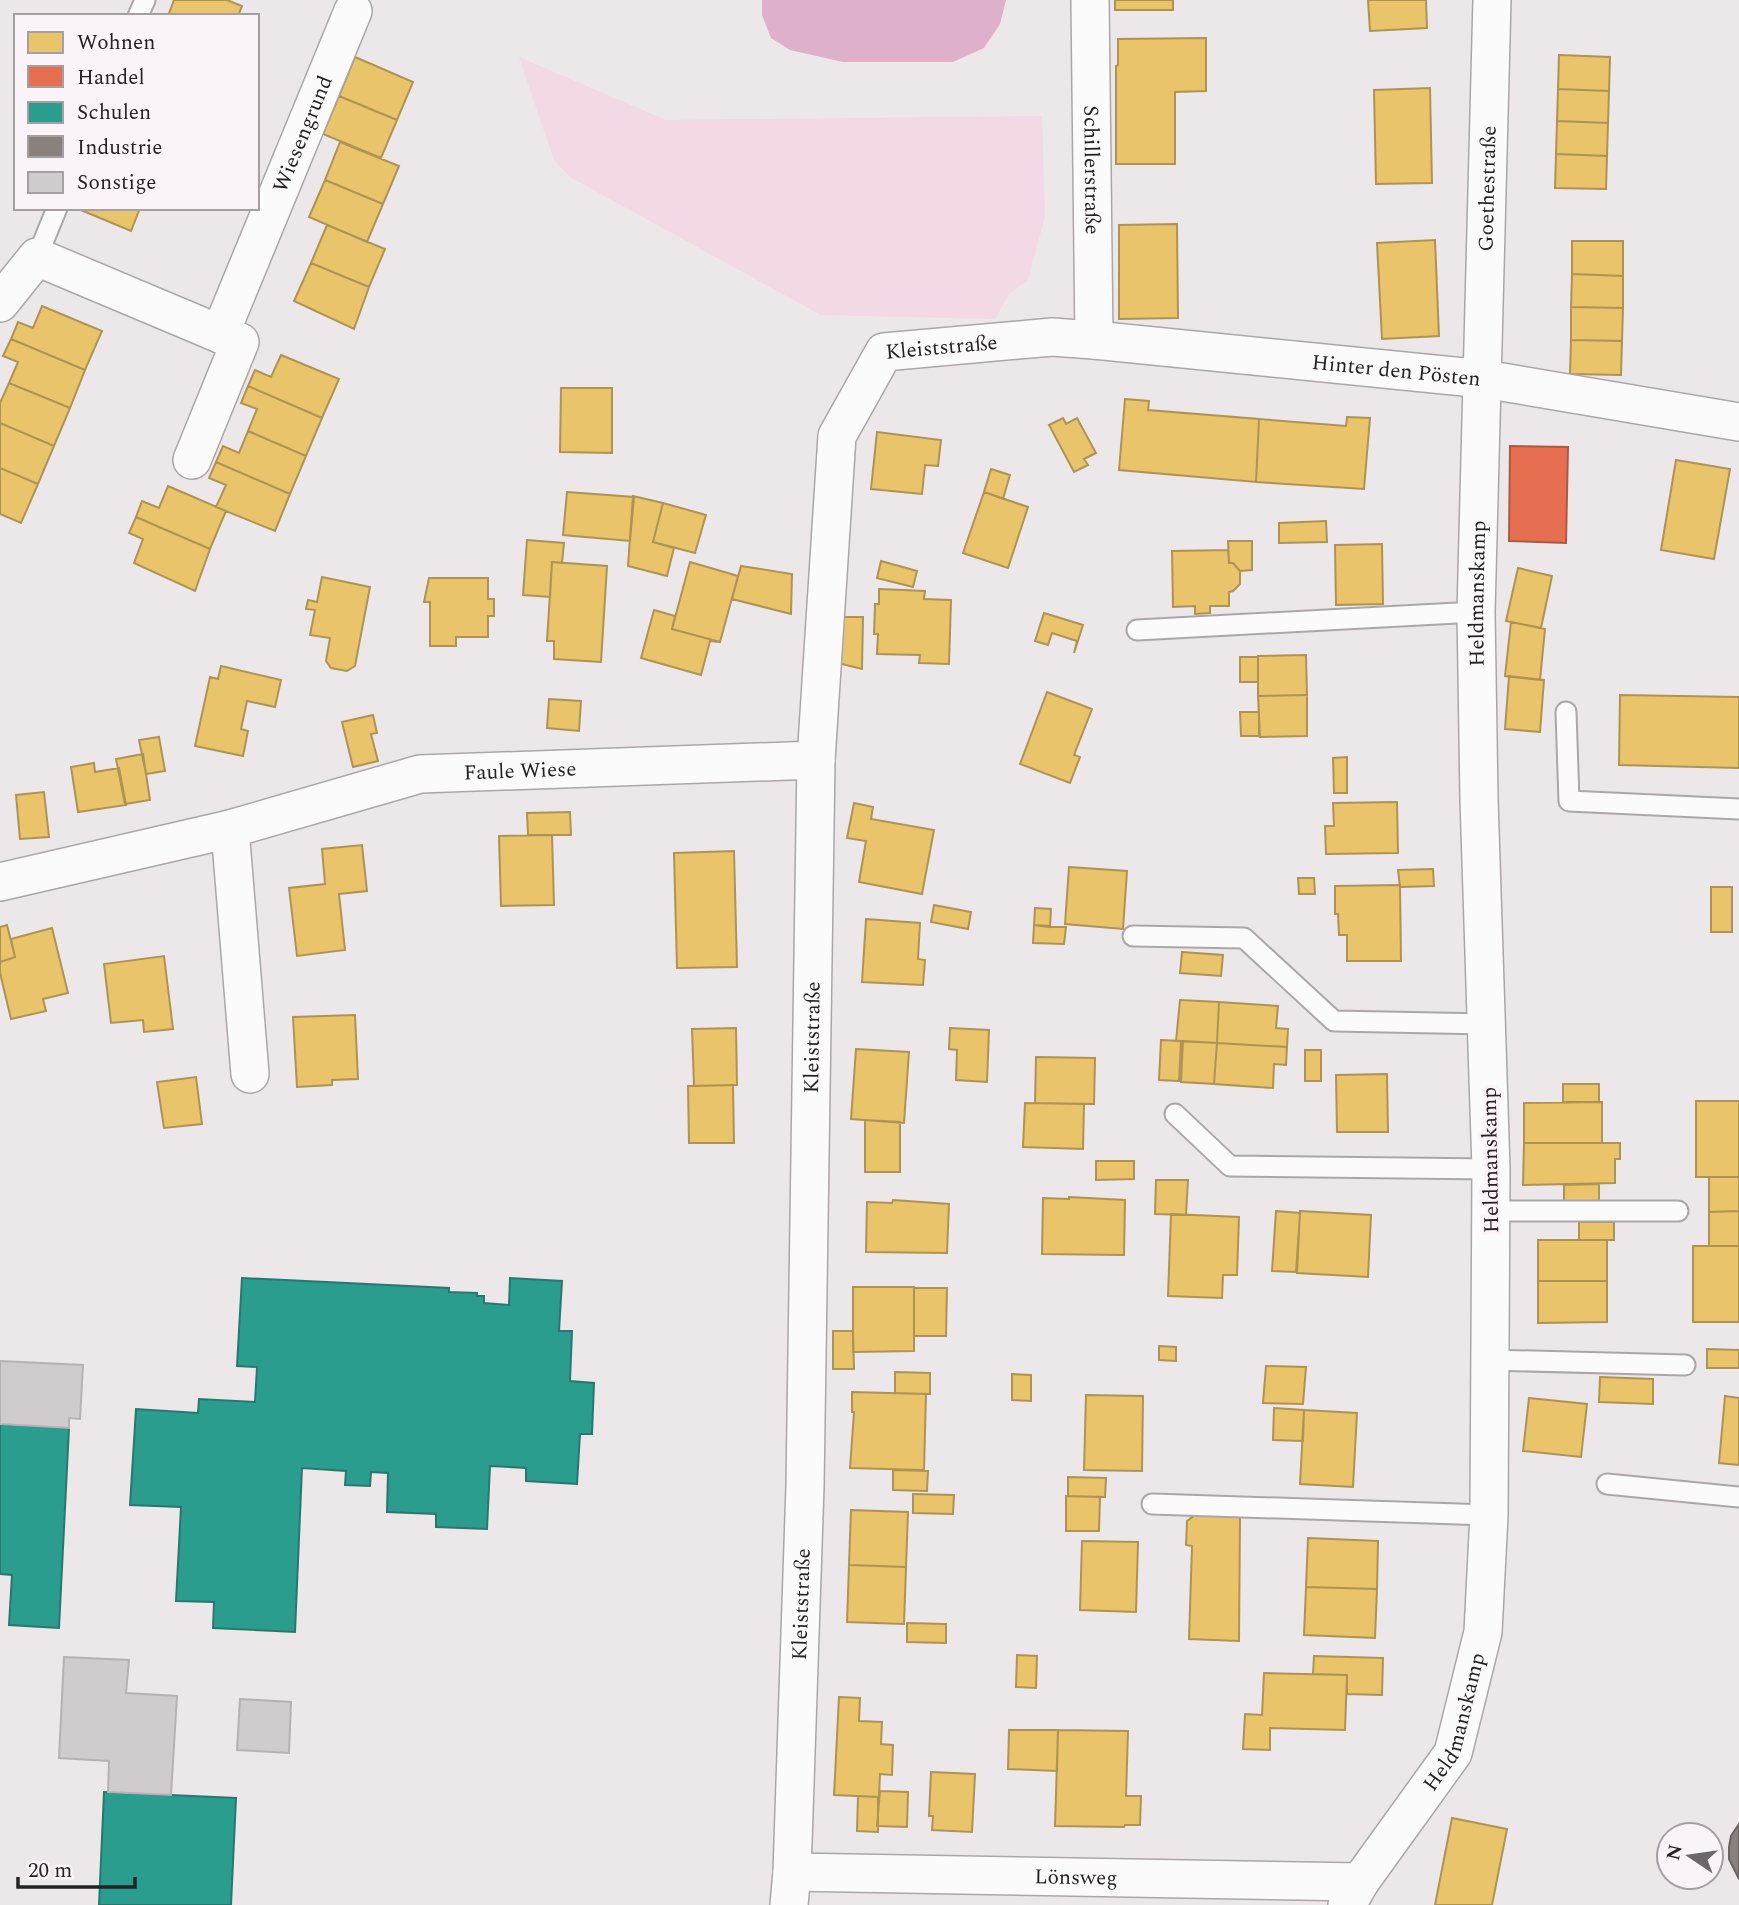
<svg xmlns="http://www.w3.org/2000/svg" width="1739" height="1905" font-family="Spectral,serif">
	<style>
		.green { fill: #f3d8e5 }
		.water { fill: #dfb0ca }
		.homes { fill: #e9c46a; stroke: #ae9355; stroke-width: 2 }
		.shops { fill: #e76f51; stroke: #ad5843; stroke-width: 2 }
		.schools { fill: #2a9d8f; stroke: #28786f; stroke-width: 2 }
		.industry { fill: #8a817c; stroke: #6c6461; stroke-width: 2 }
		.building { fill: #d0ccce; stroke: #b6b2b4; stroke-width: 2 }
		.lines { fill: none; stroke-linecap: round; stroke-linejoin: round }
		.lane-casing { stroke: #aba7a9; stroke-width: 23 }
		.street-casing { stroke: #aba7a9; stroke-width: 40 }
		.lane { stroke: #fcfbfc; stroke-width: 19 }
		.street { stroke: #fcfbfc; stroke-width: 37 }
		.labels { text-anchor: middle; stroke-width: 7; stroke-linejoin: round; paint-order: stroke }
		.street-label { font-size: 21px; fill: #252223; stroke: #faf3f7 }
	</style>
	<rect width="100%" height="100%" fill="#ece7e9"/>
	<path class="green" d="M519,57L666,120L1042,116L1045,216L1028,280L1009,294L995,319L821,315L570,177L554,160Z"/>
	<path class="water" d="M762,0H1006L1000,24L984,48L953,62H843L790,50L771,38L762,15Z"/>
	<path class="homes" d="M174,0H227L242,6L238,16H168Z
		M1115,0H1173V10H1115Z
		M1368,0H1426L1427,28L1370,31Z
		M1206,38V91L1175,92V164H1116V66L1118,65V39Z
		M1559,55L1610,57L1609,91L1558,89Z
		M355,57L413,82L397,120L339,96Z
		M1430,88L1432,183L1376,184L1374,90Z
		M1558,89L1609,91L1608,123L1557,121Z
		M339,96L397,120L381,158L323,134Z
		M1557,121L1608,123L1607,156L1556,154Z
		M340,142L399,166L383,204L325,180Z
		M1556,154L1607,156L1606,189L1555,188Z
		M325,180L383,204L367,242L309,217Z
		M76,208H140L131,231Z
		M1177,224L1178,318L1119,319V225Z
		M327,225L385,249L369,287L311,263Z
		M1435,240L1439,336L1382,339L1377,243Z
		M1572,241H1623V276L1572,274Z
		M311,263L369,287L354,329L294,301Z
		M1572,274L1623,276V308L1571,307Z
		M42,306L102,331L85,370L11,339L18,322L33,328Z
		M1571,307L1623,308L1622,341L1571,340Z
		M11,339L85,370L70,408L9,383L18,362L3,356Z
		M1571,340L1622,341L1621,375L1570,374Z
		M281,355L339,379L322,418L248,386L255,370L271,377Z
		M9,383L70,408L54,446L0,423V403Z
		M248,386L322,418L306,456L248,431L257,409L241,403Z
		M561,388H612V453L560,452Z
		M1125,399L1149,401L1148,410L1259,419L1256,482L1119,470Z
		M1347,417L1370,418L1364,489L1256,482L1259,419L1346,426Z
		M1063,418L1066,424L1077,418L1096,453L1084,459L1088,465L1074,472L1049,425Z
		M0,423L54,446L38,484L0,468Z
		M248,431L306,456L290,494L216,462L223,446L239,453Z
		M877,432L941,440L938,466L925,465L922,494L871,489Z
		M1676,460L1730,469L1714,559L1661,550Z
		M216,462L290,494L275,531L216,507L226,485L209,478Z
		M0,468L38,484L21,523L0,514Z
		M991,469L1010,475L1003,499L984,492Z
		M168,486L226,511L210,549L136,517L142,501L159,508Z
		M567,492L634,497L630,541L563,535Z
		M984,492L1028,507L1008,568L963,553Z
		M633,496L663,503L653,542L674,548L667,576L628,566Z
		M663,503L706,515L695,553L653,542Z
		M136,517L210,549L195,591L134,563L143,539L129,533Z
		M1326,521L1327,542L1279,543V523Z
		M527,540L564,543L562,563L552,562L550,597L523,595Z
		M1228,541H1252V570L1240,571L1233,563H1229Z
		M1382,544L1383,604L1336,605L1335,545Z
		M1228,550L1229,563H1233L1240,571V584L1233,591L1229,592V606H1210V613L1195,614V606L1173,607L1172,551Z
		M881,561L917,571L913,587L877,578Z
		M552,562L607,566L601,662L554,659V641H547Z
		M690,562L738,576L720,642L672,629Z
		M741,566L792,574L791,614L732,599Z
		M1518,568L1552,576L1541,628L1506,621Z
		M322,577L370,587L355,666L347,671L331,668L326,661L330,638L310,635L315,610L306,609L308,600L317,602Z
		M429,578H488V599H494V616H488V637H456V646H430V602H424Z
		M879,589L925,591L924,599L951,600L949,664L919,663L920,655L877,654L878,634H874L875,604H879Z
		M654,610L675,616L672,629L720,642L710,641L701,675L641,658Z
		M1044,613L1083,625L1074,653L1077,641L1052,633L1048,645L1035,641Z
		M840,617H863L862,669L838,663Z
		M1511,622L1545,629L1540,680L1505,676Z
		M1306,655L1307,695L1258,696V656Z
		M1240,657H1258V682H1240Z
		M221,666L281,680L275,707L247,701L241,729L248,731L243,756L195,746L210,677L218,679Z
		M1509,676L1544,680L1540,732L1505,729Z
		M1047,692L1092,709L1074,755L1080,757L1070,783L1020,764Z
		M1307,695V736L1260,737L1258,696Z
		M1620,695L1739,697V768L1619,765Z
		M549,699L581,701L579,731L547,728Z
		M1240,712H1259V736H1241Z
		M373,715L377,733L371,734L378,761L353,767L342,722Z
		M159,737L165,771L146,774L139,740Z
		M143,754L150,800L125,804L116,759Z
		M1347,757V793H1334L1333,758Z
		M94,763L95,772L119,768L126,805L78,812L71,767Z
		M44,792L49,837L20,839L16,795Z
		M1397,802L1398,853L1326,854L1325,826H1334L1333,803Z
		M854,803L873,807L871,819L934,830L922,894L859,882L866,841L847,838Z
		M570,812L571,835H528L527,813Z
		M552,835L554,905L501,906L499,836Z
		M362,845L367,891L339,894L345,950L297,956L289,888L325,884L322,849Z
		M734,851L737,967L677,968L674,853Z
		M1069,867L1127,871L1123,929L1065,924Z
		M1433,869L1434,886L1400,887L1398,870Z
		M1298,878H1314L1315,894H1299Z
		M1400,885L1401,961H1347V935H1339L1338,914H1335V886Z
		M1711,887H1732V932H1711Z
		M934,905L971,912L968,929L931,922Z
		M1035,908L1051,909L1050,927L1034,925Z
		M866,919L920,923L918,959L925,960L923,985L862,982Z
		M7,925L15,957L0,962V927Z
		M1034,925L1066,927L1064,944L1033,943Z
		M52,928L68,993L43,999L46,1011L11,1019L0,973V962L15,957L11,939Z
		M1182,952L1223,955L1221,976L1180,973Z
		M164,956L173,1029L144,1032L143,1020L111,1023L104,964Z
		M1180,1000L1219,1002L1217,1043L1176,1041Z
		M1219,1002L1278,1006L1276,1028L1288,1029L1287,1047L1217,1043Z
		M355,1015L358,1079L332,1080V1085L297,1087L293,1017Z
		M736,1028L737,1085L694,1086L692,1029Z
		M950,1028L989,1030L987,1082L956,1080L957,1050L949,1049Z
		M1161,1040L1181,1041L1179,1081L1159,1080Z
		M1183,1041L1217,1043L1214,1084L1181,1082Z
		M1217,1043L1287,1047L1286,1065L1274,1064L1273,1088L1214,1084Z
		M856,1049L909,1052L904,1123L851,1119Z
		M1305,1050H1321V1081H1305Z
		M1036,1057L1095,1058L1094,1104L1035,1103Z
		M1387,1074L1388,1132H1337L1336,1075Z
		M196,1077L202,1124L164,1128L157,1082Z
		M1563,1084H1599V1102H1563Z
		M733,1085L734,1143H689L688,1086Z
		M1696,1101H1739V1177H1696Z
		M1602,1102V1143H1524V1103Z
		M1025,1103L1084,1104L1083,1149L1023,1147Z
		M865,1120L900,1122V1172H865Z
		M1524,1143H1620V1159H1615V1183L1523,1185Z
		M1096,1161H1134V1179L1096,1180Z
		M1709,1177H1739V1211L1709,1212Z
		M1156,1180H1188L1186,1215L1155,1214Z
		M1599,1184V1203L1564,1202V1185Z
		M1069,1197L1125,1200L1124,1255L1042,1254L1043,1198L1069,1199Z
		M893,1200L949,1204L947,1253L866,1252L867,1202L892,1203Z
		M1276,1211L1300,1213L1296,1272L1272,1271Z
		M1300,1211L1371,1215L1368,1277L1297,1273Z
		M1739,1211V1246H1709V1212Z
		M1171,1214L1239,1217L1237,1275H1223L1222,1298L1168,1296Z
		M1579,1222H1614V1240H1579Z
		M1538,1240H1607V1281H1538Z
		M1693,1246H1739V1322H1693Z
		M1538,1281H1607V1322L1538,1323Z
		M853,1287H914V1351L853,1352Z
		M914,1288H947L946,1336H914Z
		M833,1331H853L854,1369H833Z
		M1159,1346L1176,1347V1361L1159,1360Z
		M1707,1349L1739,1350V1368H1707Z
		M1266,1366L1306,1367L1303,1404L1263,1403Z
		M895,1372L930,1373V1394L895,1393Z
		M1012,1374L1031,1375V1401L1012,1400Z
		M1600,1377L1653,1379V1404L1599,1402Z
		M852,1392L926,1394L924,1470L850,1468L854,1412H852Z
		M1086,1395L1143,1396L1142,1471L1084,1470Z
		M1725,1396L1739,1398V1465L1719,1463Z
		M1529,1398L1587,1404L1581,1457L1523,1451Z
		M1274,1408L1304,1410L1303,1441L1273,1440Z
		M1304,1410L1357,1413L1353,1487L1300,1484Z
		M893,1470L928,1471L927,1491L893,1490Z
		M1068,1477L1106,1478L1105,1497L1068,1496Z
		M913,1494L954,1495L953,1514L913,1513Z
		M1066,1496L1100,1497L1099,1531H1066Z
		M851,1510L908,1512L906,1567L849,1565Z
		M1195,1515L1240,1517L1239,1641L1189,1639L1192,1546L1186,1545L1187,1521Z
		M1308,1538L1378,1541L1377,1589L1306,1587Z
		M1082,1541L1138,1542L1136,1612L1080,1610Z
		M849,1565L906,1567L904,1624L847,1622Z
		M1306,1587L1377,1589L1375,1638L1304,1635Z
		M907,1623L946,1624V1643L907,1642Z
		M1017,1655L1037,1656L1036,1688L1016,1687Z
		M1314,1656L1383,1658L1382,1695L1347,1694V1675L1313,1674Z
		M1264,1673L1347,1675L1345,1730L1270,1728V1750L1243,1749L1245,1714L1262,1715Z
		M839,1697L860,1698L859,1721L882,1722L881,1744L893,1745L892,1775L880,1774L879,1797L834,1795Z
		M1009,1730H1058L1057,1771L1008,1769Z
		M1058,1730L1128,1731L1126,1796H1141L1140,1825H1125L1124,1827L1055,1826Z
		M931,1772L975,1774L972,1832L932,1830L933,1816H929Z
		M880,1791L908,1792L907,1827L877,1826Z
		M858,1796L878,1797V1832L857,1831Z
		M1452,1818L1507,1829L1492,1905H1435Z"/>
	<path class="shops" d="M1510,446L1568,447L1566,543L1509,541Z"/>
	<path class="schools" d="M242,1278L449,1288V1292L477,1293V1296H484V1303L509,1305L510,1278L562,1281L559,1331H572L570,1381L594,1383L592,1434H580L577,1484L526,1481V1468L490,1466L487,1529L436,1527V1514L387,1512L388,1473L371,1472L370,1486L345,1485L346,1471L302,1468L295,1632L213,1628L214,1602L176,1601L181,1507L130,1505L136,1409L198,1413L199,1399L255,1402L257,1367L237,1366Z
		M0,1424L69,1428L59,1628L9,1625L12,1575L0,1574Z
		M104,1792L236,1798L231,1905H99Z"/>
	<path class="industry" d="M1739,1824V1879L1729,1859V1847L1731,1836Z"/>
	<path class="building" d="M0,1361L83,1365L80,1419L69,1418V1428L0,1424Z
		M64,1657L129,1660L126,1693L177,1696L171,1795L108,1792L109,1761L59,1758Z
		M240,1699L291,1702L289,1753L237,1750Z"/>
	<g class="lines">
		<g class="lane-casing">
			<path id="lane" d="M138,16L145,0
				M37,257L57,208
				M1137,630L1476,612
				M1566,712L1569,801L1739,809
				M1133,936L1244,938L1334,1021L1488,1024
				M1175,1114L1230,1166L1491,1169
				M1491,1211H1678
				M1490,1360L1685,1365
				M1607,1484L1739,1497
				M1152,1504L1489,1515"/>
		</g>
		<g class="street-casing">
			<g id="street">
				<path id="s1" d="M1090,0L1094,340"/>
				<path id="s2" d="M0,303L37,257L220,334L353,11"/>
				<path d="M192,460L240,342L220,334"/>
				<path d="M230,829L250,1074"/>
				<path id="s3" d="M0,882L230,829L420,774L816,760"/>
				<path id="s4" d="M792,1872L1360,1882"/>
				<path id="s5" d="M789,1905L792,1872L805,1486L816,760L837,436L884,352L1052,337L1094,340L1484,379L1739,422"/>
				<path id="s6" d="M1347,1905L1360,1882L1453,1753L1483,1632L1489,1515L1491,1169L1479,799L1476,612L1492,0"/>
			</g>
		</g>
		<use href="#lane" class="lane"/>
		<use href="#street" class="street"/>
	</g>
	<g class="labels">
		<g class="street-label">
			<text dy="7" stroke="none"><textPath href="#s2" startOffset="474">Wiesengrund</textPath></text>
			<text dy="7" stroke="none"><textPath href="#s1" startOffset="170">Schillerstraße</textPath></text>
			<text dy="7" stroke="none"><textPath href="#s6" startOffset="1754">Goethestraße</textPath></text>
			<text dy="7" stroke="none"><textPath href="#s5" startOffset="1624">Kleiststraße</textPath></text>
			<text dy="7" stroke="none"><textPath href="#s5" startOffset="2081">Hinter den Pösten</textPath></text>
			<text dy="7" stroke="none"><textPath href="#s6" startOffset="1349">Heldmanskamp</textPath></text>
			<text dy="7" stroke="none"><textPath href="#s3" startOffset="534">Faule Wiese</textPath></text>
			<text dy="7" stroke="none"><textPath href="#s5" startOffset="868">Kleiststraße</textPath></text>
			<text transform="translate(1490 1160) rotate(-91)" y="7">Heldmanskamp</text>
			<text dy="7" stroke="none"><textPath href="#s5" startOffset="301">Kleiststraße</textPath></text>
			<text dy="7" stroke="none"><textPath href="#s6" startOffset="215">Heldmanskamp</textPath></text>
			<text dy="7" stroke="none"><textPath href="#s4" startOffset="284">Lönsweg</textPath></text>
		</g>
	</g>
	<rect x="14" y="14" width="245" height="196" fill="#faf3f7" stroke="#a59fa2" stroke-width="2"/>
	<rect x="28" y="32" width="35" height="21" fill="#e9c46a" stroke="#a59fa2" stroke-width="2"/>
	<text x="77" y="49" font-size="21" fill="#252223">Wohnen</text>
	<rect x="28" y="66" width="35" height="21" fill="#e76f51" stroke="#a59fa2" stroke-width="2"/>
	<text x="77" y="84" font-size="21" fill="#252223">Handel</text>
	<rect x="28" y="102" width="35" height="21" fill="#2a9d8f" stroke="#a59fa2" stroke-width="2"/>
	<text x="77" y="119" font-size="21" fill="#252223">Schulen</text>
	<rect x="28" y="136" width="35" height="21" fill="#8a817c" stroke="#a59fa2" stroke-width="2"/>
	<text x="77" y="154" font-size="21" fill="#252223">Industrie</text>
	<rect x="28" y="172" width="35" height="21" fill="#d0ccce" stroke="#a59fa2" stroke-width="2"/>
	<text x="77" y="189" font-size="21" fill="#252223">Sonstige</text>
	<g transform="translate(1690 1856) rotate(283)"><circle r="33" fill="#faf3f7" stroke="#a59fa2" stroke-width="2"/>
	<path d="M0-5L12 26L0 18L-12 26Z" fill="#6b6768"/>
	<text y="-10" font-size="19" font-weight="bold" text-anchor="middle" fill="#252223">N</text>
	</g>
	<path d="M18 1877v10h117v-10" fill="none" stroke="#252223" stroke-width="3.5"/>
	<text x="28" y="1877" font-size="21" fill="#252223" stroke="#faf3f7" stroke-width="5" paint-order="stroke">20 m</text>
</svg>
